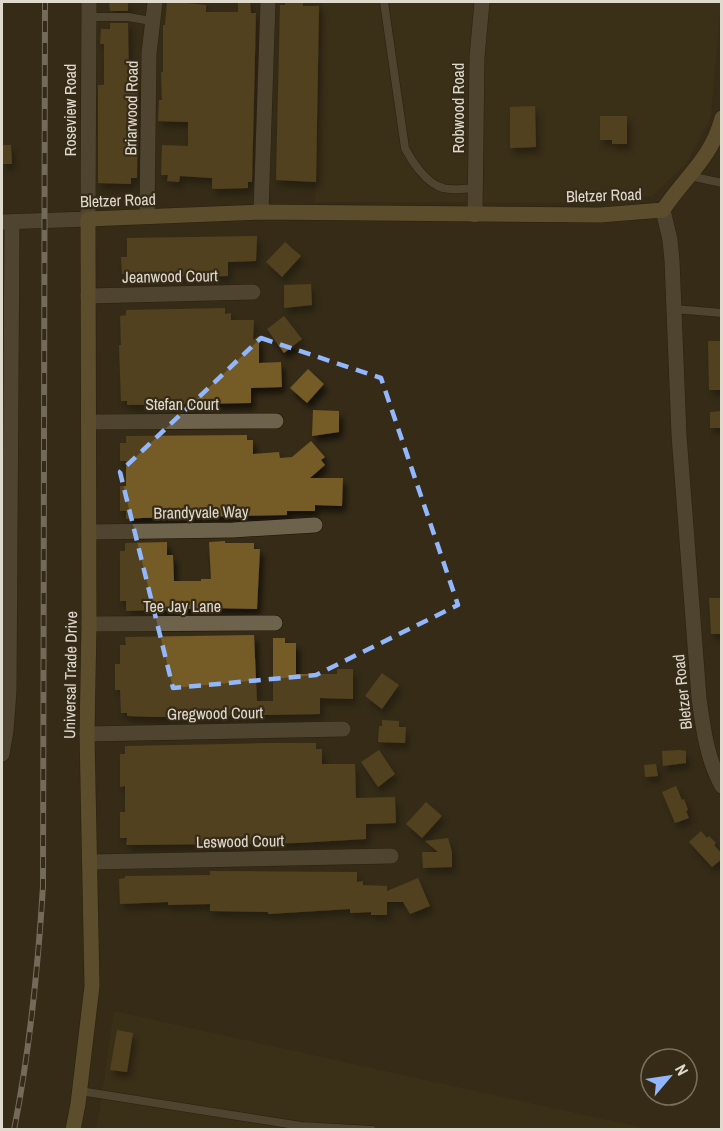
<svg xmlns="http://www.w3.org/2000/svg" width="723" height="1131" font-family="'Archivo Narrow',sans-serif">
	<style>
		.built { fill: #403318 }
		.building { fill: #745b27; filter: url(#shadow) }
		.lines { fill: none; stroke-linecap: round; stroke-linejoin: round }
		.lane-casing { stroke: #1d1302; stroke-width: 9 }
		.street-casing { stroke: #1d1302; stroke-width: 16 }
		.secondary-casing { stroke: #1d1302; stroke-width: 16 }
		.lane { stroke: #6d624c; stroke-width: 8 }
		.street { stroke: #6d624c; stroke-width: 15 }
		.secondary { stroke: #8c7545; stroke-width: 15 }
		.rail-casing { stroke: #beb7a9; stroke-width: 6 }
		.rail { stroke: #352b17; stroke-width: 4; stroke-dasharray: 11; stroke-linecap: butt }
		.marked { fill: none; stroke: #93b7fd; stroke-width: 4.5; stroke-dasharray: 12 8; stroke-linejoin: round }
		.labels { text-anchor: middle; stroke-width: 4.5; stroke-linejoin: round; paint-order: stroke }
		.street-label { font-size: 16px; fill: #e0dace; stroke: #352b17 }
	</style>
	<defs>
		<filter id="shadow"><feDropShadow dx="3.5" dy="6" stdDeviation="3" flood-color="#0009"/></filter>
	</defs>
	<rect width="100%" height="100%" fill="#352b17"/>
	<path class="built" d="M323,2H721L711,117L686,164L652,196L600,203L315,202Z
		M114,1011L648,1129L95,1130L99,1114Z"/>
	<path class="building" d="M109,2H128V11H110Z
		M167,2H187V3L206,5V12H238V2H250L251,13H256L252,182H248V188L212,189V178L180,176L179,182L167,181L168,175H161L162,145L188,146V122L158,121L159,100H162L161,72H163V25H165Z
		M285,2H303V6H319L316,182L276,180L280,5H285Z
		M110,23H128L129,84H138L137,178H131V184L98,183V85H104V44H100L101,29H110Z
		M535,106L536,147L510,148V107Z
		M600,116H627V144H612V140H600Z
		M2,145H11L12,164H2Z
		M257,236L256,261L228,262V276L128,278L127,274H122L121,257H127V238Z
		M285,242L301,256L282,277L266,262Z
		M311,284L312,305L284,308V285Z
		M225,308V314L231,313V320H254L253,340L259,336V363L281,362L282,387L251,388V403L127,405V401H121L119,345H121L120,316L126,315V310Z
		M284,316L302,339L284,353L267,329Z
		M708,341H722V390H709Z
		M308,369L324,384L307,403L290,388Z
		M313,410L339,411V432L312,436Z
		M722,411V428H710V412Z
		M247,435V440H253V454L279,452L280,458L292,457L311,441L325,457L321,460L325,465L310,478H343L342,506L315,505V511H287V515L142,518L126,519V511H120V486H126V461H120V443H126V436Z
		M225,541V543H254V549H260L257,609L213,608L126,611V601H120V551H125V543L167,542V555H173L174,581H201V579H211L209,542Z
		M709,598H722V634H711Z
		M254,635L257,701H273V638H285V643H296V674H337V669H353V699L320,698V714L156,717L127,716V713H121L120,690H115V664H120V645H126L125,637Z
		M382,673L399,685L382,709L365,696Z
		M382,720L399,721V727H406L405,743L378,742L379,726H382Z
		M270,743H316V749H322V764H355L356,798L395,797L396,823L366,824V839L297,843L126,845L127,838H120V812H125V786L120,787V754H125V746Z
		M379,750L395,774L378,787L361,762Z
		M680,750L686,751V763L663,766L662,751Z
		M656,764L658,776L645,777L644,765Z
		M676,786L682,800L684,799L688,810L686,811L689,818L675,823L662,792Z
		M426,802L442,816L422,838L406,824Z
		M701,831L707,838L709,836L716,843L714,845L722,854V859L712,867L689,842Z
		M448,838L452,852V867L423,868L422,852H438L425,841Z
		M210,871L357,872V882L363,881V885L387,886V891L418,878L430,906L410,914L403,902H387V915H371V912L350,913V909L268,914V912L210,911V904L168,905V902L120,904L119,879L125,878V876L210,875Z
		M117,1030L133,1033L127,1072L110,1070Z"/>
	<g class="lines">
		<g class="lane-casing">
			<path id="lane" d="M384,2L405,148C412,162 427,184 443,188C453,191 465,188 476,188
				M88,17H128L151,21
				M690,176L722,183
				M674,309L722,313
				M80,1091L301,1126L372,1130"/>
		</g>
		<g class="street-casing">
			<path id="street" d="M663,210L670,240L672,260L679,435L699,698C703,728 707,759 722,786
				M261,212L268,2
				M475,215L477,57L482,2
				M147,216L149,53L155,2
				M2,222L88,219L89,2
				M88,296L253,292
				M89,422L276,421
				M89,532L233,530L315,525
				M89,624L275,623
				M87,734L343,729
				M2,754L6,731L9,691L12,222
				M90,862L391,856"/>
		</g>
		<g class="secondary-casing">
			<path id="secondary" d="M73,1130L78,1104L92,986L87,734L89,624L88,219L261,212L600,215L663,210C685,176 711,160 722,118"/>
		</g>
		<use href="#lane" class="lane"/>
		<use href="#street" class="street"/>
		<use href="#secondary" class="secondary"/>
		<g class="rail-casing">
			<path id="rail" d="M14,1130C30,1049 38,968 43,886L45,2"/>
		</g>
		<use href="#rail" class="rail"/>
	</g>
	<path d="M0 0H723V1131H0ZM261,338L381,378L458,605L316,675L173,688L120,472Z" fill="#352b17" fill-opacity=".55" fill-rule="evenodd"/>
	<path class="marked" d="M261,338L381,378L458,605L316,675L173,688L120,472Z"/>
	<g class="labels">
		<g class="street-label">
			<text transform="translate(131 108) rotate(-89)" y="6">Briarwood Road</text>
			<text transform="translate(458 108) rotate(-90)" y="6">Robwood Road</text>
			<text transform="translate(70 110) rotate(-90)" y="6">Roseview Road</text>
			<text transform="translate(604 195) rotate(-2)" y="6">Bletzer Road</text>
			<text transform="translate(118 200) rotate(-2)" y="6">Bletzer Road</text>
			<text transform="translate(170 276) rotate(-1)" y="6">Jeanwood Court</text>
			<text x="182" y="410">Stefan Court</text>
			<text transform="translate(201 512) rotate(-1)" y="6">Brandyvale Way</text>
			<text x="182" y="612">Tee Jay Lane</text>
			<text transform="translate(70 675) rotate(-89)" y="6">Universal Trade Drive</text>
			<text transform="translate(682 692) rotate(-96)" y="6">Bletzer Road</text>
			<text transform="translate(215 713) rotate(-1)" y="6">Gregwood Court</text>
			<text transform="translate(240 841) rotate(-1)" y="6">Leswood Court</text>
		</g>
	</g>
	<rect width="723" height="1131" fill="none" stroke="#e0dace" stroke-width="6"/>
	<g transform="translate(669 1077) rotate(61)"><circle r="28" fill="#352b17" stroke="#797160" stroke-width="1.5"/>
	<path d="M0-4.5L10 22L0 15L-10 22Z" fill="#93b7fd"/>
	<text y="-9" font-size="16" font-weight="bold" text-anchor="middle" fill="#e0dace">N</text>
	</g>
</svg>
